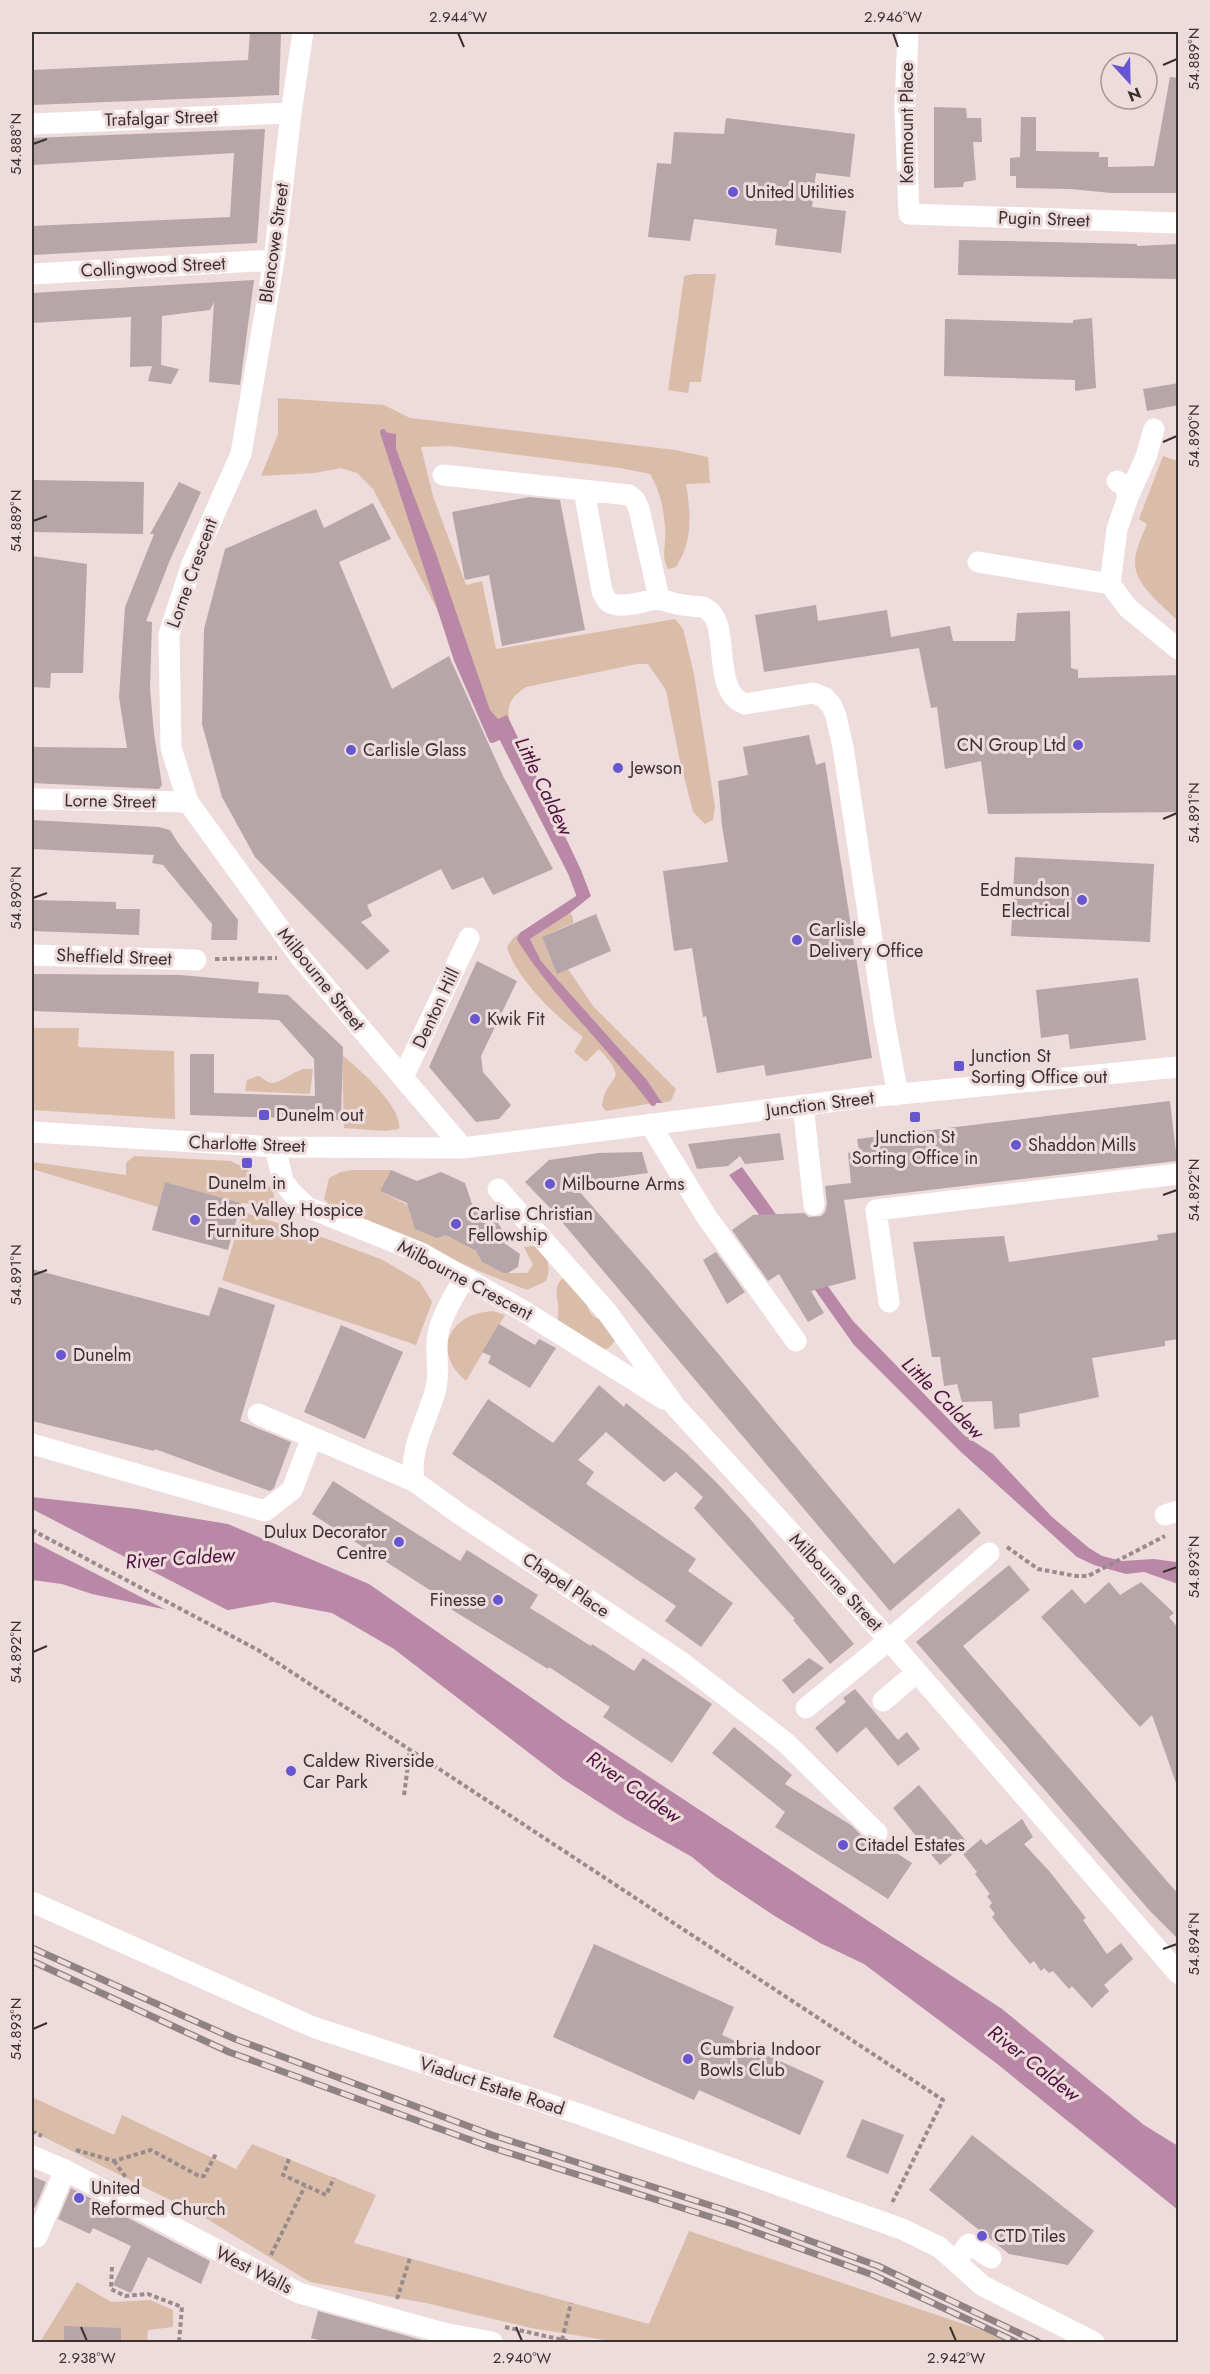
<svg xmlns="http://www.w3.org/2000/svg" width="1210" height="2374" font-family="Jost,sans-serif">
	<style>
		.green { fill: #dabda9 }
		.water { fill: #b988a7 }
		.pier { fill: #eedbdb }
		.lines { fill: none; stroke-linecap: round; stroke-linejoin: round }
		.stream { stroke: #b988a7; stroke-width: 6 }
		.building { fill: #b6a5a9 }
		.path { stroke: #998b8b; stroke-width: 4; stroke-dasharray: 4.5 3; stroke-linecap: butt }
		.minor { stroke: #fff; stroke-width: 21 }
		.rail-casing { stroke: #8f8282; stroke-width: 7 }
		.rail { stroke: #eedbdb; stroke-width: 4.5; stroke-dasharray: 14; stroke-linecap: butt }
		.ticks { fill: none; stroke: #3a3232; stroke-width: 2 }
		.poi-dot { fill: #6656cf; stroke: #eedbdb; stroke-width: 2 }
		.labels { text-anchor: middle; stroke-width: 6; stroke-linejoin: round; paint-order: stroke }
		.street-label { font-size: 18px; fill: #3a3232; stroke: #eedbdb }
		.poi-label { font-size: 18px; fill: #3a3232; stroke: #eedbdb; text-anchor: start }
		.water-label { font-size: 20px; font-style: italic; fill: #4f133e; stroke: #eedbdb }
		.neatline { fill: none; stroke: #3a3232; stroke-width: 2 }
		.ticks-label { font-size: 15px; text-anchor: middle; fill: #3a3232 }
	</style>
	<rect width="100%" height="100%" fill="#eedbdb"/>
	<path class="green" d="M693,274H716L701,382H690L688,393L668,390L684,276Z
		M278,398L384,405L410,418L675,450L708,457L710,483L686,484C691,514 693,541 676,567L668,569C660,556 667,543 665,528C664,510 660,490 650,474L620,468L450,446L421,447L433,496L466,585L482,581L496,649L675,619L683,629L694,674L715,807L713,820L705,824L693,812L679,757L666,690L648,664H637L526,687C510,698 506,705 510,725L495,719L479,698L436,607L373,489L357,473L341,468L315,473L261,476L278,434Z
		M1163,456L1178,461V621C1164,606 1137,588 1135,565C1134,552 1142,536 1147,524L1139,519Z
		M570,913L573,917V923L542,937L557,973L568,969L593,1006L676,1089L671,1101L662,1103L647,1080L541,961L530,939Z
		M532,928L522,935L545,976L633,1076L653,1103L606,1111L602,1106C606,1072 632,1085 599,1049L586,1062L574,1052L583,1037C557,1017 516,979 507,947C513,936 520,932 532,928Z
		M32,1028H79L78,1047L174,1051L175,1119L32,1110Z
		M342,1055C358,1068 403,1107 399,1129L385,1131L344,1128Z
		M303,1069H313L310,1094L245,1091L247,1080L258,1076C263,1077 266,1082 271,1083C277,1085 295,1071 303,1069Z
		M134,1156L231,1161L247,1169L263,1184L273,1188L274,1198L270,1206L241,1203L165,1182L158,1207L32,1169V1162L126,1175V1163Z
		M352,1170H391L380,1191L459,1231L456,1240L476,1251L482,1262L503,1273H527L533,1265L524,1247L533,1246L543,1250C548,1261 551,1269 546,1281L527,1290L481,1272L328,1203L324,1199L329,1178L341,1172Z
		M243,1212L322,1237L383,1260L420,1282L432,1302L416,1345L222,1280Z
		M567,1275C571,1278 577,1281 580,1285C590,1297 582,1317 604,1320L617,1336C613,1345 610,1349 600,1350L557,1325C558,1318 559,1311 558,1305C556,1292 554,1283 567,1275Z
		M493,1311L505,1315L466,1381C430,1351 450,1313 493,1311Z
		M32,2097L114,2135L122,2115L236,2169L252,2144L376,2195L354,2243L649,2324L689,2231L990,2333L1009,2342H617L531,2328L426,2303L310,2282L204,2217L32,2131Z
		M77,2282L111,2302L150,2300L173,2310V2327L148,2330L147,2342H40Z"/>
	<path class="water" d="M383,432L396,434V449L435,551L490,710L498,719L507,715L581,870L591,896L570,913L530,939L541,961L647,1080L662,1103H653C611,1046 558,999 520,939L522,935L579,897L571,873L501,737L492,740L457,660Z
		M742,1167L853,1321L964,1435L993,1454L1052,1517L1089,1548L1102,1556L1122,1561L1154,1559L1176,1562L1178,1563V1584L1144,1572L1126,1574L1094,1565L1077,1557L1035,1519L961,1452L854,1345L803,1273L729,1175Z
		M32,1497L137,1509L228,1524L369,1584L572,1726L1002,2009L1144,2125L1178,2146V2210L996,2063L864,1964L820,1943L773,1915L715,1876L692,1857L625,1819L563,1779L394,1649L332,1613L273,1602L196,1616L92,1594L62,1584L32,1580Z"/>
	<path class="pier" d="M32,1509L36,1511L233,1613L196,1619L174,1614L32,1541Z"/>
	<g class="lines">
		<path class="stream" d="M383,432L457,660L492,740L501,736L571,873L580,897L522,935L520,939C558,999 611,1046 653,1103"/>
	</g>
	<path class="building" d="M250,32H281L279,95L32,105V70L248,60Z
		M1170,77L1179,78V193H1111L1071,189L1016,188V176H1010V158L1020,157L1021,117H1036V151L1099,152V157H1108V167L1154,166Z
		M934,107L966,108L967,118H981L982,142H973L976,180L964,182L963,187L934,188Z
		M726,118L855,134L850,177L816,173L812,207L846,211L841,253L775,245L777,229L694,219L690,241L648,237L657,163L671,164L674,132L724,134Z
		M265,129L257,243L32,255V226L230,217L234,153L32,165V138Z
		M959,240L1137,244V246L1179,244V279L958,275Z
		M254,280L240,385L209,382L214,302L210,310L162,316L161,365L179,369L171,384L148,381L152,366L130,367L131,317L32,323V293Z
		M1092,318L1096,388L1075,391V380L944,376L945,319L1073,323V320Z
		M1179,383V405L1147,411L1143,389Z
		M32,480L144,482L143,534L32,532Z
		M179,482L201,492L170,560L146,621L152,622L150,688L154,734L162,785L159,789L32,783V747L127,748L119,697L125,607L154,534H150Z
		M529,497L560,500L585,630L502,646L489,575L465,580L452,512Z
		M373,503L391,539L339,562L392,689L449,656L503,776L553,869L493,895L483,877L452,890L441,869L367,905L372,916L361,922L390,951L367,970L255,857L222,797L202,724L204,629L225,549L316,509L324,528Z
		M32,556L87,564L83,673H51L50,688L32,687Z
		M816,605L818,621L887,610L891,637L950,626L953,641H1015L1017,613L1070,611L1071,668L1078,670V678L1179,675V812L988,814L981,761L945,769L937,707L931,708L919,648L764,672L755,615Z
		M809,735L816,765L825,762L872,1058L766,1076L764,1065L717,1073L706,1016L703,1017L692,948L674,951L663,871L728,862L722,826L718,781L748,775L743,747Z
		M32,820L159,827L170,830L178,843L238,920L237,940H211L212,924L163,865L152,863L154,855L32,849Z
		M1015,857L1154,864L1150,942L1011,936Z
		M32,900L116,902V909H140L139,935L32,931Z
		M596,914L611,951L557,974L542,937Z
		M477,961L517,981L481,1056L483,1072L511,1105L499,1119L476,1122L429,1067Z
		M32,974L180,975L259,982L258,993L288,995L343,1047L341,1120L190,1115V1054H214V1093L315,1096L314,1059L279,1020L32,1011Z
		M1138,978L1146,1040L1070,1049L1068,1034L1041,1038L1036,990Z
		M1170,1101L1177,1161L844,1200L856,1279L811,1291L824,1313L808,1322L779,1274L768,1281L732,1230L753,1215L804,1213L809,1217L821,1216L825,1212L827,1204L825,1186L851,1183L848,1153L859,1151L857,1139Z
		M780,1133L784,1160L745,1164L740,1156L728,1166L697,1169L688,1144Z
		M642,1152L648,1173L572,1183L649,1271L894,1564L959,1508L981,1533L890,1611L551,1209L525,1182L549,1160L599,1153Z
		M391,1170L417,1181L441,1172L465,1183L473,1207L495,1219L502,1229L497,1238L520,1254L518,1267L508,1273H503L482,1262L476,1251L446,1235L437,1238L415,1229L407,1203L380,1191Z
		M165,1182L241,1203L228,1250L152,1230Z
		M1179,1232V1339L1165,1341V1346L1092,1358L1099,1397L1019,1414L1020,1427L994,1429L992,1401L962,1402L957,1384L944,1386L940,1357H932L913,1242L1004,1236L1009,1262L1158,1240L1157,1235Z
		M716,1252L745,1292L727,1304L703,1260Z
		M32,1269L209,1316L219,1287L275,1305L240,1421L291,1442L274,1488L270,1491L155,1449L154,1451L32,1421Z
		M499,1324L535,1345L539,1339L556,1348L530,1388L488,1363L491,1356L482,1352Z
		M341,1325L403,1352L365,1439L304,1412Z
		M599,1385L624,1407L626,1403L686,1453L717,1483L751,1520L854,1644L830,1664L793,1620L795,1619L694,1508L703,1497L676,1472L664,1482L606,1432L578,1460L594,1472L586,1484L696,1559L688,1571L733,1603L701,1647L665,1621L676,1606L452,1454L488,1399L553,1443Z
		M333,1481L460,1561L467,1550L538,1595L530,1608L591,1646L592,1644L634,1671L643,1658L712,1704L672,1763L603,1717L610,1707L549,1667L548,1669L436,1600L439,1596L312,1514Z
		M1009,1565L1030,1590L963,1646L1179,1895V1940L1150,1911L916,1642Z
		M1109,1582L1120,1595L1141,1582L1174,1613L1169,1617L1179,1629V1782L1176,1783L1152,1715L1140,1727L1041,1617L1072,1589L1085,1604Z
		M809,1658L824,1668L793,1694L782,1680Z
		M855,1689L898,1740L907,1732L920,1749L898,1766L866,1727L837,1753L815,1728L846,1702L843,1698Z
		M734,1727L792,1775L785,1784L851,1825L868,1842L874,1845L882,1844L912,1863L888,1899L775,1827L785,1812L712,1753Z
		M919,1785L967,1842L940,1865L893,1808Z
		M1022,1819L1033,1837L1024,1844L1050,1872L1086,1918L1083,1920L1107,1954L1121,1943L1133,1959L1104,1985L1109,1991L1092,2008L1072,1986L1069,1989L1053,1971L1049,1973L1044,1968L1041,1971L1034,1961L1030,1964L1013,1944L992,1917L995,1914L989,1906L992,1903L987,1896L990,1894L975,1874L977,1872L963,1854L981,1839L986,1845Z
		M594,1944L734,2007L722,2035L824,2081L800,2135L699,2090L694,2100L553,2037Z
		M862,2119L904,2135L888,2174L846,2157Z
		M972,2135L1094,2231L1068,2265L1009,2254L929,2190Z
		M32,2176L46,2182L35,2208L32,2207Z
		M71,2188L210,2261L201,2284L148,2257L131,2293L113,2285L131,2246L93,2228L90,2234L58,2219Z
		M318,2311L422,2340V2343H330L311,2338Z
		M64,2326L121,2328V2343H64Z"/>
	<g class="lines">
		<path class="path" d="M215,959L277,958
			M32,1530L258,1650L943,2100L891,2205
			M1007,1547L1038,1569L1076,1576H1088L1165,1536
			M404,1795L410,1750
			M32,2131L42,2136
			M76,2150L114,2161L151,2150L199,2176H204L217,2152
			M289,2159L283,2175L326,2195L334,2178
			M114,2161L127,2179
			M271,2255L305,2186
			M112,2267L111,2289L125,2296L148,2294L182,2307L179,2342
			M397,2299L410,2258
			M505,2327L572,2342
			M562,2340L571,2303"/>
		<path class="minor" d="M303,32L291,113L274,260L241,454L192,564L169,634L171,748L188,802L301,958L463,1148
			M908,32L905,107L909,214L1178,223
			M32,124L291,113
			M32,274L274,260
			M443,475L629,495L635,500L639,509L659,598C669,603 680,605 691,606C695,607 701,606 705,608C733,621 709,691 745,704L813,693L824,697L832,706L836,716L843,747L885,1025L898,1095
			M1117,481L1125,486L1128,497L1117,529L1110,584L1128,608L1178,649
			M584,490L602,591C604,595 606,601 610,603C623,609 646,601 659,598
			M1128,497L1146,457L1154,429
			M978,562L1110,584
			M32,799L188,802
			M32,955L196,960
			M403,1077L469,938
			M803,1105L814,1205
			M650,1124L706,1216L796,1341
			M32,1132L275,1147L463,1148L869,1097L1178,1067
			M275,1147L283,1181L292,1193L307,1207L421,1253L522,1310L664,1399
			M498,1189L607,1312L675,1406L889,1640L1178,1973
			M464,1278C454,1297 438,1320 437,1342C436,1358 440,1376 435,1392C426,1423 409,1448 414,1481L458,1513L680,1661L785,1742L877,1833
			M889,1302L876,1210L1178,1174
			M258,1414L414,1481
			M32,1444L265,1511L292,1490L312,1437
			M1165,1515L1178,1511
			M883,1701L917,1672
			M806,1708L889,1640L989,1553
			M32,1902L313,2027L582,2115L902,2229L939,2247L983,2286L1094,2342
			M32,2156L65,2170L299,2293L444,2333L492,2342
			M37,2237L65,2170
			M956,2261L969,2244L991,2258"/>
		<g class="rail-casing">
			<path id="rail" d="M32,1948L235,2039L492,2135L740,2215L878,2266L1038,2342
				M32,1961L229,2052L487,2146L736,2225L873,2275L1016,2342"/>
		</g>
		<use href="#rail" class="rail"/>
	</g>
	<path class="ticks" d="M458,33L464,47M893,33L898,47M1163,65L1177,59M33,144L47,139M1163,442L1177,436M33,521L47,516M1163,819L1177,813M33,898L47,893M1163,1195L1177,1190M33,1275L47,1270M1163,1572L1177,1567M33,1652L47,1646M1163,1949L1177,1944M33,2029L47,2023M81,2327L87,2341M516,2327L522,2341M950,2327L956,2341"/>
	<g class="poi-dot">
		<circle cx="733" cy="192" r="6"/>
		<circle cx="1078" cy="745" r="6"/>
		<circle cx="351" cy="750" r="6"/>
		<circle cx="618" cy="768" r="6"/>
		<circle cx="1082" cy="900" r="6"/>
		<circle cx="797" cy="940" r="6"/>
		<circle cx="475" cy="1019" r="6"/>
		<rect x="953" y="1060" width="12" height="12" rx="3"/>
		<rect x="258" y="1109" width="12" height="12" rx="3"/>
		<rect x="909" y="1111" width="12" height="12" rx="3"/>
		<circle cx="1016" cy="1145" r="6"/>
		<rect x="241" y="1157" width="12" height="12" rx="3"/>
		<circle cx="550" cy="1184" r="6"/>
		<circle cx="195" cy="1220" r="6"/>
		<circle cx="456" cy="1224" r="6"/>
		<circle cx="61" cy="1355" r="6"/>
		<circle cx="399" cy="1542" r="6"/>
		<circle cx="498" cy="1600" r="6"/>
		<circle cx="291" cy="1771" r="6"/>
		<circle cx="843" cy="1845" r="6"/>
		<circle cx="688" cy="2059" r="6"/>
		<circle cx="79" cy="2198" r="6"/>
		<circle cx="982" cy="2236" r="6"/>
	</g>
	<g class="labels">
		<g class="street-label">
			<text transform="translate(161 118) rotate(-2)" y="6">Trafalgar Street</text>
			<text transform="translate(907 123) rotate(-90)" y="6">Kenmount Place</text>
			<text transform="translate(1044 219) rotate(2)" y="6">Pugin Street</text>
			<text transform="translate(274 243) rotate(-82)" y="6">Blencowe Street</text>
			<text transform="translate(153 267) rotate(-3)" y="6">Collingwood Street</text>
			<text transform="translate(192 573) rotate(-70)" y="6">Lorne Crescent</text>
			<text transform="translate(110 801) rotate(1)" y="6">Lorne Street</text>
			<text transform="translate(114 957) rotate(2)" y="6">Sheffield Street</text>
			<text transform="translate(321 979) rotate(51)" y="6">Milbourne Street</text>
			<text transform="translate(436 1008) rotate(-65)" y="6">Denton Hill</text>
			<text transform="translate(820 1104) rotate(-7)" y="6">Junction Street</text>
			<text transform="translate(247 1144) rotate(2)" y="6">Charlotte Street</text>
			<text transform="translate(465 1280) rotate(28)" y="6">Milbourne Crescent</text>
			<text transform="translate(836 1582) rotate(47)" y="6">Milbourne Street</text>
			<text transform="translate(566 1585) rotate(34)" y="6">Chapel Place</text>
			<text transform="translate(492 2086) rotate(18)" y="6">Viaduct Estate Road</text>
			<text transform="translate(254 2270) rotate(27)" y="6">West Walls</text>
		</g>
		<g class="poi-label">
			<text x="745" y="198">United Utilities</text>
			<text x="1066" y="751" text-anchor="end">CN Group Ltd</text>
			<text x="363" y="756">Carlisle Glass</text>
			<text x="630" y="774">Jewson</text>
			<text x="1070" y="896" text-anchor="end">Edmundson<tspan x="1070" dy="21">Electrical</tspan></text>
			<text x="809" y="936">Carlisle<tspan x="809" dy="21">Delivery Office</tspan></text>
			<text x="487" y="1025">Kwik Fit</text>
			<text x="971" y="1062">Junction St<tspan x="971" dy="21">Sorting Office out</tspan></text>
			<text x="276" y="1121">Dunelm out</text>
			<text x="915" y="1143" text-anchor="middle">Junction St<tspan x="915" dy="21">Sorting Office in</tspan></text>
			<text x="1028" y="1151">Shaddon Mills</text>
			<text x="247" y="1189" text-anchor="middle">Dunelm in</text>
			<text x="562" y="1190">Milbourne Arms</text>
			<text x="207" y="1216">Eden Valley Hospice<tspan x="207" dy="21">Furniture Shop</tspan></text>
			<text x="468" y="1220">Carlise Christian<tspan x="468" dy="21">Fellowship</tspan></text>
			<text x="73" y="1361">Dunelm</text>
			<text x="387" y="1538" text-anchor="end">Dulux Decorator<tspan x="387" dy="21">Centre</tspan></text>
			<text x="486" y="1606" text-anchor="end">Finesse</text>
			<text x="303" y="1767">Caldew Riverside<tspan x="303" dy="21">Car Park</tspan></text>
			<text x="855" y="1851">Citadel Estates</text>
			<text x="700" y="2055">Cumbria Indoor<tspan x="700" dy="21">Bowls Club</tspan></text>
			<text x="91" y="2194">United<tspan x="91" dy="21">Reformed Church</tspan></text>
			<text x="994" y="2242">CTD Tiles</text>
		</g>
		<g class="water-label">
			<text transform="translate(544 786) rotate(64)" y="7">Little Caldew</text>
			<text transform="translate(943 1398) rotate(45)" y="7">Little Caldew</text>
			<text transform="translate(180 1558) rotate(-4)" y="7">River Caldew</text>
			<text transform="translate(634 1787) rotate(35)" y="7">River Caldew</text>
			<text transform="translate(1034 2063) rotate(38)" y="7">River Caldew</text>
		</g>
	</g>
	<rect width="1210" height="2374" fill="none" stroke="#eedbdb" stroke-width="66"/>
	<g transform="translate(1129 81) rotate(158)"><circle r="28" fill="#eedbdb" stroke="#a69797" stroke-width="1.5"/>
	<path d="M0-4.5L10 22L0 15L-10 22Z" fill="#6656cf"/>
	<text y="-9" font-size="16" font-weight="bold" text-anchor="middle" fill="#3a3232">N</text>
	</g>
	<rect x="33" y="33" width="1144" height="2308" class="neatline"/>
	<g class="ticks-label">
		<text x="458" y="22">2.944°W</text>
		<text x="893" y="22">2.946°W</text>
		<text transform="translate(1194 59) rotate(-90)" y="5">54.889°N</text>
		<text transform="translate(16 144) rotate(-90)" y="5">54.888°N</text>
		<text transform="translate(1194 436) rotate(-90)" y="5">54.890°N</text>
		<text transform="translate(16 521) rotate(-90)" y="5">54.889°N</text>
		<text transform="translate(1194 813) rotate(-90)" y="5">54.891°N</text>
		<text transform="translate(16 898) rotate(-90)" y="5">54.890°N</text>
		<text transform="translate(1194 1190) rotate(-90)" y="5">54.892°N</text>
		<text transform="translate(16 1275) rotate(-90)" y="5">54.891°N</text>
		<text transform="translate(1194 1567) rotate(-90)" y="5">54.893°N</text>
		<text transform="translate(16 1652) rotate(-90)" y="5">54.892°N</text>
		<text transform="translate(1194 1944) rotate(-90)" y="5">54.894°N</text>
		<text transform="translate(16 2029) rotate(-90)" y="5">54.893°N</text>
		<text x="87" y="2363">2.938°W</text>
		<text x="522" y="2363">2.940°W</text>
		<text x="956" y="2363">2.942°W</text>
	</g>
</svg>
